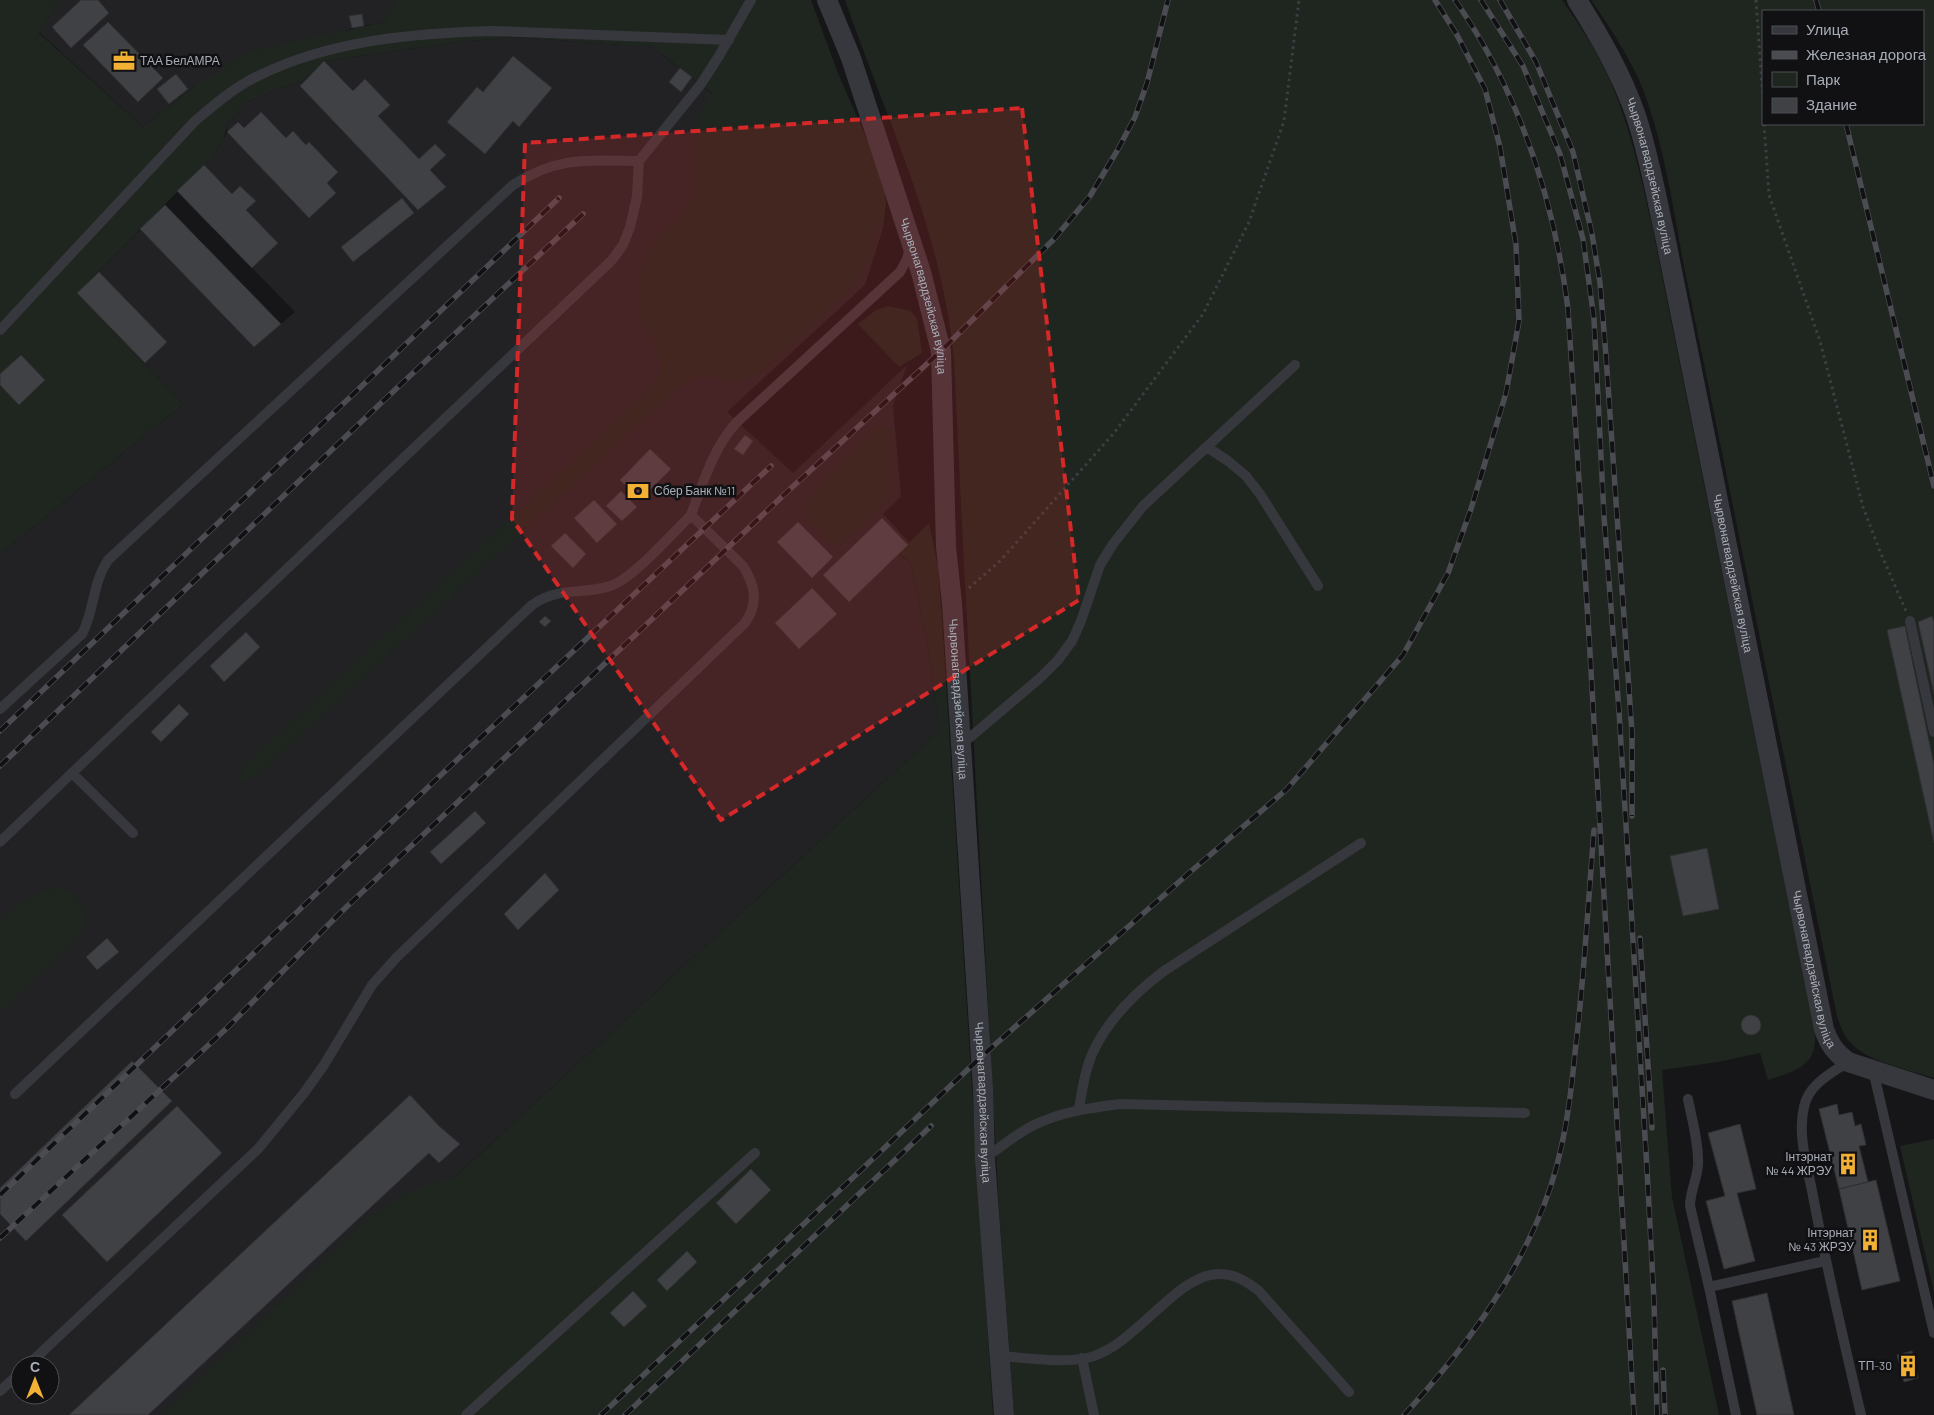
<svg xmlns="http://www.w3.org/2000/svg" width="1934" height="1415" font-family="Barlow,sans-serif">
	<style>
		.built { fill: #222225; fill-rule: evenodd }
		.green { fill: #1e261f; fill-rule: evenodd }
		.building { fill: #404145; stroke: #303034 }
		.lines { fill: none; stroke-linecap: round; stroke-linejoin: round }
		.path { stroke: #3d3f44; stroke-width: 3; stroke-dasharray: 2.5 4; stroke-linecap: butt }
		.service { stroke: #37383d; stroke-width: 10 }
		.minor { stroke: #37383d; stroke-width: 20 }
		.rail-casing { stroke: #4a4c52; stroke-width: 5.5 }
		.rail { stroke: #111113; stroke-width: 4; stroke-dasharray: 11; stroke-linecap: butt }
		.marked { fill: #d62828; fill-opacity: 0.2; stroke: #d62828; stroke-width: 4; stroke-dasharray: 10 6; stroke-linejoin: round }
		.labels { text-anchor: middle; stroke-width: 5; stroke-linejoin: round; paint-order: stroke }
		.poi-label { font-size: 12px; fill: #a8adb8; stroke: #111113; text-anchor: end }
		.street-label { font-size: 12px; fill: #a8adb8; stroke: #111113 }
	</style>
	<rect width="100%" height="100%" fill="#161618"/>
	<path class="built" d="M59,0H399L400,1L384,22L352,28L196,85L143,127L39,32Z
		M517,37L620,45H650L883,228L865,285L727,412L793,473L907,365L893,406L901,496L883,514L910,543L899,554L911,564L929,651L939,731L276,1342L351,1415H0V554L183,404L77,293L165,205L281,324L295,312L177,191L203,165L218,148L227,132L226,125L247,102L272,91L303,81L324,61L458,42ZM20,1365H50V1395H20Z"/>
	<path class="green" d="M0,0H59L39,33L143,127L196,85L250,51L384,22L399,0H811L838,73L874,156L883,183L886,202L883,228L876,223C876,248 868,267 853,286L763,371C751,377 740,384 726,381C717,380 709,374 700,376C693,378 685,383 679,387L257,776L239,783L240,775L248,762L649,390C652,385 658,379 659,374C660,371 659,365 659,362C658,338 647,338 641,318C639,312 640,305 639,299C639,275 644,249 662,233C674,222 686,215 691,198C696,184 692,171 693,157C693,129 699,117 712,93L650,45H620L517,37L458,42L324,61L303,81L272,91L247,102L226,125C227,140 213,154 204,165L77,293L183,404L0,554Z
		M845,0H1562C1578,23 1594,46 1606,72C1629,120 1640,174 1652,226L1815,1034C1817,1067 1794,1071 1768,1080L1760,1053L1718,1062L1662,1070L1672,1197L1719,1415H1014L999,1209L964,565L954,360C942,231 887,121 845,0Z
		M1591,0H1934V1078C1910,1070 1864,1061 1849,1041C1843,1034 1840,1025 1837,1016L1683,261C1672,201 1663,139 1640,82C1627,53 1609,26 1591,0ZM1763,11H1923V124H1763Z
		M888,306L911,311L917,319L922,353L899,367L858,324L876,310Z
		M877,427L891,430L890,492L870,518L836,548L810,522L804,505L831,473Z
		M929,523L938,566L944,650L993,1415H161L369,1218C387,1204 405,1191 427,1184C436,1181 445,1181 454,1178L939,731L929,651L911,564L899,553Z
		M60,888C82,897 91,914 80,936L0,1012V920C20,902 32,890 60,888Z
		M1934,1139V1292L1900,1146Z"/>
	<path class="building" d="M81,0H98L109,13L71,48L52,27Z
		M362,14L364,26L352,28L349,16Z
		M108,22L163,78L138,102L83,45Z
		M513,56L552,88L519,127L513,121L485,154L447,122L477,87L483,92Z
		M324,61L353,91L365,79L390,105L378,116L419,159L435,144L446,155L430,170L446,187L418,210L300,86Z
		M680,68L692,77L681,92L669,82Z
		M176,74L188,89L169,104L157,89Z
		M261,112L286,138L293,131L306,145L309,142L338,172L327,183L336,193L309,218L227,132L238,122L244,128Z
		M204,165L232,194L240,186L256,201L246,210L278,243L252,268L177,191Z
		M402,198L414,213L353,262L341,247Z
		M165,205L281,324L254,347L140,229Z
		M99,272L167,342L145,363L77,293Z
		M21,355L45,380L19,405L0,385V374Z
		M745,435L753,441L743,455L734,449Z
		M650,449L671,469L640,500L620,480Z
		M621,491L637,507L622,521L606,506Z
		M594,500L617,524L597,543L574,518Z
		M882,518L908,545L849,602L823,575Z
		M798,522L833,557L812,578L777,542Z
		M565,533L586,554L573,568L551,546Z
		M812,588L837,614L799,649L775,623Z
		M545,616L551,621L545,627L539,622Z
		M1932,616L1934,622V694L1918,622Z
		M1905,626L1934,765V843L1887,630Z
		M246,632L260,647L224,682L210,666Z
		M179,704L189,714L161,742L151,732Z
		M475,811L486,823L441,864L430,852Z
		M1707,848L1719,909L1683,916L1670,856Z
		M545,873L559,890L518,930L504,914Z
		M107,938L119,952L97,970L86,957Z
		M1741 1025a10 10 0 1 1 20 0a10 10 0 1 1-20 0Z
		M132,1061L172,1101L26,1241L0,1214V1188Z
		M410,1095L439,1126L460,1144L439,1163L429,1153L148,1415H69Z
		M1837,1104L1839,1115L1852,1112L1855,1126L1861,1124L1866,1145L1859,1146L1868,1182L1839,1189L1819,1109Z
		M177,1106L222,1153L107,1262L62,1215Z
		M1740,1124L1756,1189L1737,1193L1755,1261L1724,1269L1706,1201L1725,1196L1708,1133Z
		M751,1169L771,1190L736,1224L716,1203Z
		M1876,1180L1900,1281L1862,1290L1839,1189Z
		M687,1251L697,1262L667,1291L657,1280Z
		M633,1291L647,1306L624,1327L610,1313Z
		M1767,1293L1794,1415H1757L1732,1301Z
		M1912,1351L1918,1378L1904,1382L1897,1355Z"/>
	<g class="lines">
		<path class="path" d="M1756,0L1763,99
			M1764,124L1769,195L1820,341L1863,507L1879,549L1906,611
			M969,588L1000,561L1114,433L1203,314L1249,222L1284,121L1299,0"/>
		<path class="service" d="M0,330L195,121C215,104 236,86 260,75C332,40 415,33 494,31L729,40
			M1207,447L1228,461L1246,476L1260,494L1318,586
			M1910,621L1934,732
			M0,709L82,634C95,609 92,584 108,560L513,185C557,156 589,160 639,161
			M961,745L1040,678L1058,660L1072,641L1081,621L1100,565L1113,544L1143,506L1295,365
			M72,773L612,260L623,245L630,227L637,197L639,161L701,84L719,56L751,0
			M0,842L72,773L133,833
			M1848,1062C1831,1073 1808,1085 1804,1107C1797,1136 1808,1168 1813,1196C1827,1270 1844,1342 1861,1415
			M1873,1070L1934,1333
			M15,1094L532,605C560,585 585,596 613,585C636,575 672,534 691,515
			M1688,1099C1692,1120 1699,1144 1698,1165C1697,1179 1690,1192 1690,1206L1709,1287L1736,1415
			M1079,1109C1082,1090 1085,1070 1093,1052C1108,1020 1136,992 1164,971L1361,843
			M985,1158C1001,1147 1016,1134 1034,1125C1061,1112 1089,1108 1120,1104L1525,1113
			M1709,1287L1825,1261
			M1000,1356C1028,1358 1065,1364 1091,1357C1136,1344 1176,1276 1217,1274C1233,1273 1246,1281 1258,1290L1349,1392
			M1082,1358L1094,1415
			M28,1365L258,1149L304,1093L324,1065L372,985L396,958L745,623C759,603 755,585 743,566L691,515C703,483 713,448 737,422L900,272L907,259L910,248
			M0,1391L20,1373
			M466,1415L755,1153"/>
		<g class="minor">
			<path id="s1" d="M827,0L851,58L921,272L941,351L946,547L952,603L983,1089L985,1159L1004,1415"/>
			<path id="s2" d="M1577,0C1600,37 1622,75 1636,116C1649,155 1656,196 1665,236L1824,1029C1829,1044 1835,1052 1848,1062L1934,1090"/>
		</g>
		<g class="rail-casing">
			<path id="rail" d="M1455,0C1519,92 1554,199 1568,309L1589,636L1634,1415
				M1481,0L1523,66L1560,154L1583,239L1594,319L1604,516L1619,711L1647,1169L1654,1301L1657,1415
				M1500,0L1536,62L1573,152L1592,234L1600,283L1606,356L1632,733V816
				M1816,0L1819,11
				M1846,124L1934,486
				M0,731L559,198
				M0,766L381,403L583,214
				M1640,938L1652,1128
				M0,1195L443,773L771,466
				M0,1238L228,1027L340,913L788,491L941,351L1054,239L1090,196L1117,151L1135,117L1147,83L1168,0
				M1663,1370L1665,1415
				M601,1415L981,1057L1189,873L1287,789L1403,655L1448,573L1471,509L1506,393L1519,321L1516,245L1500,147L1485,89L1457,35L1435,0
				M625,1415L931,1126
				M1404,1415C1461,1353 1513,1284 1544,1205C1563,1157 1570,1104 1575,1053C1584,979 1588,905 1594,830"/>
		</g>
		<use href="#rail" class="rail"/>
	</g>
	<path class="marked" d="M1022,108L1079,600L721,820L512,519L525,143Z"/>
	<defs>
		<g id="office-bare" transform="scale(1.725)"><path d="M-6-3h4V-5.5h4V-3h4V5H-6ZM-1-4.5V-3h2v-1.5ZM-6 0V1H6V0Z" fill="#f2b134" stroke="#111113" stroke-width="2.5" paint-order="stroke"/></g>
		<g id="bank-bare" transform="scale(1.725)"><path d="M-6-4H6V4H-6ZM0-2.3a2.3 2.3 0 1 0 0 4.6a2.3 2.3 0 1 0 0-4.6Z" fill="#f2b134" stroke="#111113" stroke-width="2.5" paint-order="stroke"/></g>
		<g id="building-bare" transform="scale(1.725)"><path d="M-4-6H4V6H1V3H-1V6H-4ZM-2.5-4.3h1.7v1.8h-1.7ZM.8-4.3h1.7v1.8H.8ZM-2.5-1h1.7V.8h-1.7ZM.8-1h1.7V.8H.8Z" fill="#f2b134" stroke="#111113" stroke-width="2.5" paint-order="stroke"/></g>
	</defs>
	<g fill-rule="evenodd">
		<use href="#office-bare" x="124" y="61"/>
		<use href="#bank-bare" x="638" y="491"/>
		<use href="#building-bare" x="1848" y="1164"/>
		<use href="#building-bare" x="1870" y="1240"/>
		<use href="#building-bare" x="1908" y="1366"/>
	</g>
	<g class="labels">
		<g class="poi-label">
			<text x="140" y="65" text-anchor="start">ТАА БелАМРА</text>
			<text x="654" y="495" text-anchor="start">Сбер Банк №11</text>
			<text x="1832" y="1161">Інтэрнат<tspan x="1832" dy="14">№ 44 ЖРЭУ</tspan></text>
			<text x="1854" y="1237">Інтэрнат<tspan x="1854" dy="14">№ 43 ЖРЭУ</tspan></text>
			<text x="1892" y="1370">ТП-30</text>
		</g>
		<g class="street-label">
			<text dy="4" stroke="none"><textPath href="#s2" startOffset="192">Чырвонагвардзейская вуліца</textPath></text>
			<text dy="4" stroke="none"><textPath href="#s1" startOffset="312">Чырвонагвардзейская вуліца</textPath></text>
			<text dy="4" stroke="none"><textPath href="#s2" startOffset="598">Чырвонагвардзейская вуліца</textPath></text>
			<text dy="4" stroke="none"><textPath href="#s1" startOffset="718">Чырвонагвардзейская вуліца</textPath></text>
			<text dy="4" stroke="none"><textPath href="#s2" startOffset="1002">Чырвонагвардзейская вуліца</textPath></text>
			<text dy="4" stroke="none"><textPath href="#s1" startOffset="1122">Чырвонагвардзейская вуліца</textPath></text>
		</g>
	</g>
	<rect x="1762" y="10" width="162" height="115" fill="#111113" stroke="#4d4f55"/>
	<rect x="1772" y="26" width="25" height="8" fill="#37383d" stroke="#4d4f55"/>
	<text x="1806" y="35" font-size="15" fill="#a8adb8">Улица</text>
	<rect x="1772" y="51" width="25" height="8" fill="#4a4c52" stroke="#4d4f55"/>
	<text x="1806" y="60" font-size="15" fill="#a8adb8">Железная дорога</text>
	<rect x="1772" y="72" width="25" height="15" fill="#1e261f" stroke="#4d4f55"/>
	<text x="1806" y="85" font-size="15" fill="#a8adb8">Парк</text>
	<rect x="1772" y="98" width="25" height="15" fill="#404145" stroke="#4d4f55"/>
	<text x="1806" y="110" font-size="15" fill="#a8adb8">Здание</text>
	<g transform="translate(35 1380)"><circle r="24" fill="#111113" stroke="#4d4f55"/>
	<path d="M0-4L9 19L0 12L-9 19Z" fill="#f2b134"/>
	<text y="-8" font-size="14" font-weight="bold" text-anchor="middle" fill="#a8adb8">С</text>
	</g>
</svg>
